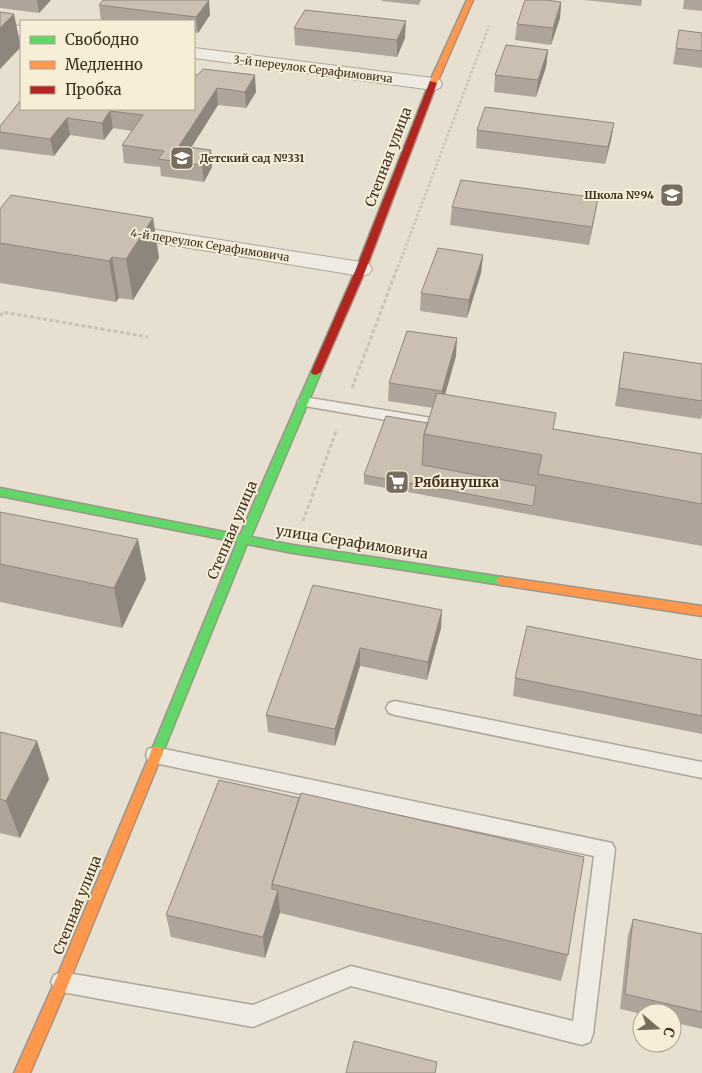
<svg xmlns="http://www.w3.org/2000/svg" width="702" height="1073" font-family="Merriweather,serif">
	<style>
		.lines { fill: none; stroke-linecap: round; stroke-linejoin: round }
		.lane-casing { stroke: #ada599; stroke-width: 3 }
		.street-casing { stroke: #ada599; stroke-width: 2 }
		.fast-casing { stroke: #9c958a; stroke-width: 3 }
		.slow-casing { stroke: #9c958a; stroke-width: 3 }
		.jam-casing { stroke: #9c958a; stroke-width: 3 }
		.path-far1 { stroke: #c8c2b9; stroke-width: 2.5; stroke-dasharray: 2.5 2; stroke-linecap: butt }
		.path { stroke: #c8c2b9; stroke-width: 3; stroke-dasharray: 4 2.5; stroke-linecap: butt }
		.lane { fill: #efebe3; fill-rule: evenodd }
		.street { fill: #efebe3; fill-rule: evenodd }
		.fast { fill: #63d668; fill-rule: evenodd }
		.slow { fill: #ff974d; fill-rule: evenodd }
		.jam { fill: #b3261e; fill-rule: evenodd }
		.wall { fill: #afa499 }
		.shaded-wall { fill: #8e867d }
		.building { fill: #cbbfb2; stroke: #8e867d }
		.labels { text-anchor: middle; stroke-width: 4; stroke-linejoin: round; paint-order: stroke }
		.far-street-label { font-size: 11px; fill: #3d2e20; stroke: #f7eed8 }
		.far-poi-label { font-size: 11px; font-weight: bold; fill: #3d2e20; stroke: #f7eed8; text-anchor: start }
		.street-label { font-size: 14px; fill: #3d2e20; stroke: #f7eed8 }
		.poi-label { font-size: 14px; font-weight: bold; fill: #3d2e20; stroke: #f7eed8; text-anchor: start }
	</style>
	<rect width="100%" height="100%" fill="#e7e0d1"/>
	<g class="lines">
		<g class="lane-casing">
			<path id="lane" d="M304,397L450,421L455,422L457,426L455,430L450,431L299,405L297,402L299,399Z
				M395,701L702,762V778L395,715L389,713L386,708L389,703Z
				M155,747L612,843L615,849L593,1034L590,1042L582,1045L351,986L253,1027L62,992L54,989L51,982L54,975L62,972L253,1005L351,966L573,1021L594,856L155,763L148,761L146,755L148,749Z"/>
		</g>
		<g class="street-casing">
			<path id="street" d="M0,24L21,26V36L0,34Z
				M194,48L433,78L440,80L442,84L440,88L433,90L194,58Z
				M118,224L361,262L369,264L372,269L369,274L361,276L110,235L107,230L110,225Z"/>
		</g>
		<g class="fast-casing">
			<path id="fast" d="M316,369L321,372L251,537L293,545L502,577L506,578L508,581L506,584L502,585L293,553L247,544L163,752L162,756L157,757L152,756L151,752L237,542L0,496V488L240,535L311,372Z"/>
		</g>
		<g class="slow-casing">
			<path id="slow" d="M467,0H473L437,83L430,85L429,83Z
				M502,577L702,606V616L502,585L498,584L496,581L498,578Z
				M157,747L162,748L163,752L69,982L30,1073H14L56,979L151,752L152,748Z"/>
		</g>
		<g class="jam-casing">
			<path id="jam" d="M430,81L437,83L366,269L321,372L316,375L312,374L311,372L356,269Z"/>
		</g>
		<path class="path-far1" d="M398,267L489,26"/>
		<path class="path" d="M0,316L3,312L148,337
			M352,388L398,266
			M303,521L337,429"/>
		<use href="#lane" class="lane"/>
		<use href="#street" class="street"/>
		<use href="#fast" class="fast"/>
		<use href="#slow" class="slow"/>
		<use href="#jam" class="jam"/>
	</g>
	<path class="wall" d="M0,0H51L39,13L0,8Z
		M382,0H421L419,5L382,1Z
		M584,0H642L641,6Z
		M684,0H702V11L683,9Z
		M561,2L560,18L551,45L515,40L517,24Z
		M99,5L210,15L198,33L194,32V21H101Z
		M294,28L405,38L397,57L295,45Z
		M679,30L702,33V68L673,64Z
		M548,50L546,67L536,97L494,92L495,75Z
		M194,75L256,92L246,108L218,105L191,148L211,150L212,167L204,182L161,176L160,167L124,163L122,145L132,131L113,128L104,140L70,135L54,156L0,149V126L21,100L194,109Z
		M614,123L611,140L605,164L476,148L477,130Z
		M598,198L589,245L450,225L452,207Z
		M0,209L153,218L159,258L133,300L119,298L116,302L0,283Z
		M483,255L481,273L467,318L420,311L421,293Z
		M624,352L702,364V414L701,419L615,406Z
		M456,356L445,394L554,429L702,454V546L364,484V475L428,423L433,408L388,401L389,383Z
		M0,512L146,579L122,628L0,602Z
		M313,585L441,628L427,680L360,666L335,746L268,732L266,715Z
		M702,660V734L513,696L515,678Z
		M0,732L37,741L49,779L20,838L0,833Z
		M219,780L568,955L561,981L280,913L265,958L171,937L166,915Z
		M633,919L702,934V1029L672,1022V1013H642V1014L620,1009L628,935Z"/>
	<path class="shaded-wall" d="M37,0H51L39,13Z
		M209,0L210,15L198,33L196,17Z
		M561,2L560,18L551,45L553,28Z
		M14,14L21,47L0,69V28Z
		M406,21L405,38L397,57V40Z
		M548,50L546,67L536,97L538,80Z
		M255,75L256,92L246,108L245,92Z
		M217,88L218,105L182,162L179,146Z
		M110,111L113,128L104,140L102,123Z
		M67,118L70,135L54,156L50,139Z
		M614,123L611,140L605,164L608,147Z
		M211,150L212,167L204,182L202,165Z
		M598,198L595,216L589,245L592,227Z
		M153,218L159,258L133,300L126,259Z
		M483,255L481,273L467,318L469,300Z
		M112,257L119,298L116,302L109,261Z
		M457,338L456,356L441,409L442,391Z
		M138,539L146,579L122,628L114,588Z
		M442,610L441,628L427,680L428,662Z
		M360,648V666L335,746V729Z
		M37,741L49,779L20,838L6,801Z
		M278,890L280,912L265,958L263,937Z"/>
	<path class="building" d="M103,0H209L196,17L99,5Z
		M525,0H546L561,2L553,28L517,24Z
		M305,10L406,21L397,40L294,28Z
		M0,12L14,14L0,28Z
		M679,30L702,33V51L676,48Z
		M506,45L548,50L538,80L495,75Z
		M203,69L255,75L245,92L217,88L179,146L211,150L202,165L158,159L164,151L122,145L143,115L110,111L102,123L67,118L50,139L0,132V126L21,100V109H194V75H198Z
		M485,107L614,123L608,147L477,130Z
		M461,180L598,198L592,227L452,207Z
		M11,195L153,218L126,259L112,257L109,261L0,243V209Z
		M438,248L483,255L469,300L421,293Z
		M407,331L457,338L442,391L389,383Z
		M624,352L702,364V401L619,388Z
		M437,393L556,413L553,429L702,454V504L538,474L542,455L424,434Z
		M386,416L428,423L424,434L422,465L536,486L533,506L364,475Z
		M0,512L138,539L114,588L0,564Z
		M313,585L442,610L428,662L360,648L335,729L266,715Z
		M527,626L702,660V716L515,678Z
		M0,732L37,741L6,801L0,799Z
		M219,780L299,798L272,884V889L278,890L263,937L166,915Z
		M301,793L584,857L568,955L272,884Z
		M633,919L702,934V1012L625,994Z
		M354,1041L437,1062L435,1073H346Z"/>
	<defs>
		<g id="school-square" transform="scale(1.25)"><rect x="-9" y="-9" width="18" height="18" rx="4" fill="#786c5e" stroke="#f7eed8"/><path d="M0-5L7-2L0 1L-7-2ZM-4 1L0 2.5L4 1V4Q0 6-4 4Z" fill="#fff"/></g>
		<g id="supermarket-square" transform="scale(1.25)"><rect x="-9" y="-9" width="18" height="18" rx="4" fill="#786c5e" stroke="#f7eed8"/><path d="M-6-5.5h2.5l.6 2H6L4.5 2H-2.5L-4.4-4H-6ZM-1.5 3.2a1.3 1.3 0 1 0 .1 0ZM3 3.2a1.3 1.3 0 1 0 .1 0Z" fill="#fff"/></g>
	</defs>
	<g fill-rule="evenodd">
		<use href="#school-square" x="182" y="158"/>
		<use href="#school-square" x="672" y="195"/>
		<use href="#supermarket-square" x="397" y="482"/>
	</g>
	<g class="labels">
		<g class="far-street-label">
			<text transform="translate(313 69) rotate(7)" y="4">3-й переулок Серафимовича</text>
			<text transform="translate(210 245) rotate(9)" y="4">4-й переулок Серафимовича</text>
		</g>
		<g class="far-poi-label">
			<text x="200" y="162">Детский сад №331</text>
			<text x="654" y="199" text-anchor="end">Школа №94</text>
		</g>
		<g class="street-label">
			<text transform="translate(388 157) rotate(-69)" y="5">Степная улица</text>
			<text transform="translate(232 530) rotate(-67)" y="5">Степная улица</text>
			<text transform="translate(352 542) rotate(9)" y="5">улица Серафимовича</text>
			<text transform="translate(77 905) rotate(-68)" y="5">Степная улица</text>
		</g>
		<g class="poi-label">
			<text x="414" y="487">Рябинушка</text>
		</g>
	</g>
	<rect x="20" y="20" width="175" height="90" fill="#f7eed8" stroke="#ada18e"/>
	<rect x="30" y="36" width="25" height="8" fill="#63d668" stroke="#ada18e"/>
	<text x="65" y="45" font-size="15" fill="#3d2e20">Свободно</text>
	<rect x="30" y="61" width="25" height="8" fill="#ff974d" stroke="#ada18e"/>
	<text x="65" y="70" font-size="15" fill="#3d2e20">Медленно</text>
	<rect x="30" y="86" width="25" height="8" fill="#b3261e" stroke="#ada18e"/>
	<text x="65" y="95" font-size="15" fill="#3d2e20">Пробка</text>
	<g transform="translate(657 1028) rotate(109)"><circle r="24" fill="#f7eed8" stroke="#ada18e"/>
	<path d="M0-4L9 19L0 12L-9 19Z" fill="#786c5e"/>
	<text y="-8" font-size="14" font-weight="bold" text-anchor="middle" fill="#3d2e20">С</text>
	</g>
</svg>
